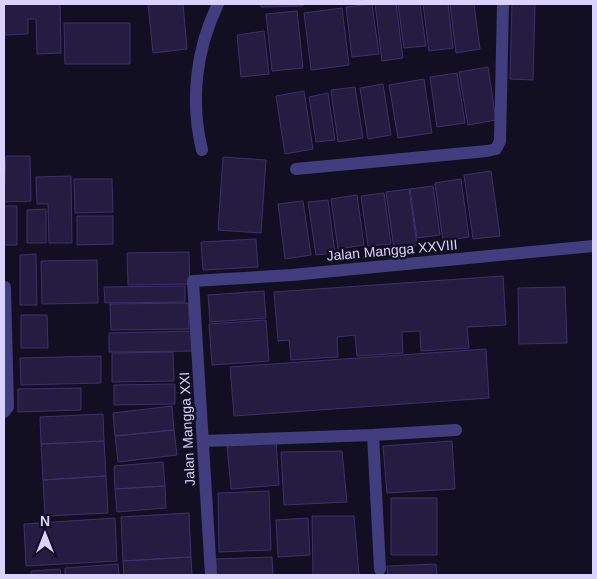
<svg xmlns="http://www.w3.org/2000/svg" width="597" height="579" font-family="Helvetica,sans-serif">
	<style>
		.building { fill: #251d41; stroke: #3e306c }
		.lines { fill: none; stroke-linecap: round; stroke-linejoin: round }
		.street { stroke: #423d7e; stroke-width: 12 }
		.labels { text-anchor: middle; stroke-width: 5; stroke-linejoin: round; paint-order: stroke }
		.street-label { font-size: 14px; fill: #d9d3fc; stroke: #130f22 }
	</style>
	<rect width="100%" height="100%" fill="#130f22"/>
	<path class="building" d="M4,4H60L61,53L37,54L36,19H28V34L4,35Z
		M148,4H183L187,49L153,53Z
		M261,4H303V6L261,7Z
		M372,4L379,54L352,57L346,7Z
		M375,4H396L403,58L382,61Z
		M398,4H420L426,46L404,48Z
		M423,4H448L453,48L429,51Z
		M450,4H474L480,49L456,53Z
		M512,4H535L533,80L510,79Z
		M342,8L349,65L311,70L304,13Z
		M297,11L303,68L272,71L266,14Z
		M64,23H130V64H65Z
		M264,31L269,74L241,77L237,35Z
		M488,67L496,120L468,125L459,72Z
		M457,73L465,123L437,127L430,77Z
		M424,79L432,133L398,138L389,85Z
		M383,84L391,135L368,139L360,88Z
		M355,87L363,138L338,142L331,90Z
		M304,91L313,149L285,154L276,96Z
		M328,93L335,140L316,142L309,97Z
		M6,156H30L31,201L4,202Z
		M223,157L266,160L261,233L218,230Z
		M491,171L500,236L473,239L464,175Z
		M71,176L72,243H49L48,204H37L36,177Z
		M74,179H112L113,212L75,213Z
		M461,179L469,237L443,241L435,183Z
		M433,186L440,235L417,238L410,189Z
		M409,189L417,245L394,248L386,192Z
		M384,193L391,244L368,246L361,196Z
		M357,195L364,245L338,249L331,199Z
		M328,200L335,253L316,255L308,202Z
		M303,201L311,255L285,259L278,204Z
		M4,206H17V245H4Z
		M46,209V243H27V210Z
		M77,216H113V244L77,245Z
		M256,239L258,267L203,270L201,242Z
		M189,252L190,284L128,285L127,253Z
		M36,254L37,305H20V255Z
		M97,260L98,303L42,304L41,261Z
		M503,276L506,325L467,327L469,348L421,351L420,331L402,332L403,353L357,356L355,335L337,337L338,357L291,360L289,340L278,341L274,292Z
		M185,286V302L105,303L104,287Z
		M565,287L567,343L519,344L518,288Z
		M264,291L266,318L210,322L208,295Z
		M189,303V329L111,330L110,304Z
		M21,315H47L48,348H21Z
		M266,320L269,361L212,365L209,324Z
		M195,331L196,351L109,352V333Z
		M486,349L489,398L234,416L230,367Z
		M173,352L174,381L112,382V353Z
		M101,356V383L21,385L20,358Z
		M175,384V404L114,405V385Z
		M81,388V410L18,412V389Z
		M172,406L174,430L115,436L113,413Z
		M103,414L104,441L41,444L40,417Z
		M174,430L177,455L118,462L115,436Z
		M104,441L106,476L43,480L41,444Z
		M276,441L279,485L231,489L227,445Z
		M452,441L455,489L387,493L383,446Z
		M342,451L347,502L284,505L281,452Z
		M163,462L165,486L115,489L114,466Z
		M106,476L108,513L45,516L43,480Z
		M165,486L166,508L117,512L115,489Z
		M269,491L271,550L219,552L218,493Z
		M391,498H437V555H391Z
		M189,513L191,557L123,561L121,517Z
		M312,516H354L359,575H313Z
		M115,518L117,561L26,566L24,524Z
		M308,518L310,555L278,557L276,520Z
		M191,557L192,575H124L123,561Z
		M272,557L273,575H216V559Z
		M118,564L119,575H65V568Z
		M436,564L437,575H388L387,566Z
		M60,569L61,575H31V571Z"/>
	<g class="lines">
		<path class="street" d="M202,150C190,101 196,49 218,4
			M296,169L487,151L496,149L500,141L503,4
			M4,412L8,407L5,287
			M373,435L380,569
			M204,441L373,435L456,430
			M211,575L193,281L292,275L593,246"/>
	</g>
	<g class="labels">
		<g class="street-label">
			<text transform="translate(392 250) rotate(-5)" y="5">Jalan Mangga XXVIII</text>
			<text transform="translate(187 429) rotate(-93)" y="5">Jalan Mangga XXI</text>
		</g>
	</g>
	<rect width="597" height="579" fill="none" stroke="#d9d3fc" stroke-width="10"/>
	<g transform="translate(45 534)" stroke="#130f22" stroke-width="4" paint-order="stroke">
	<path d="M0-4L9 19L0 12L-9 19Z" fill="#d9d3fc"/>
	<text y="-8" font-size="14" font-weight="bold" text-anchor="middle" fill="#d9d3fc">N</text>
	</g>
</svg>
